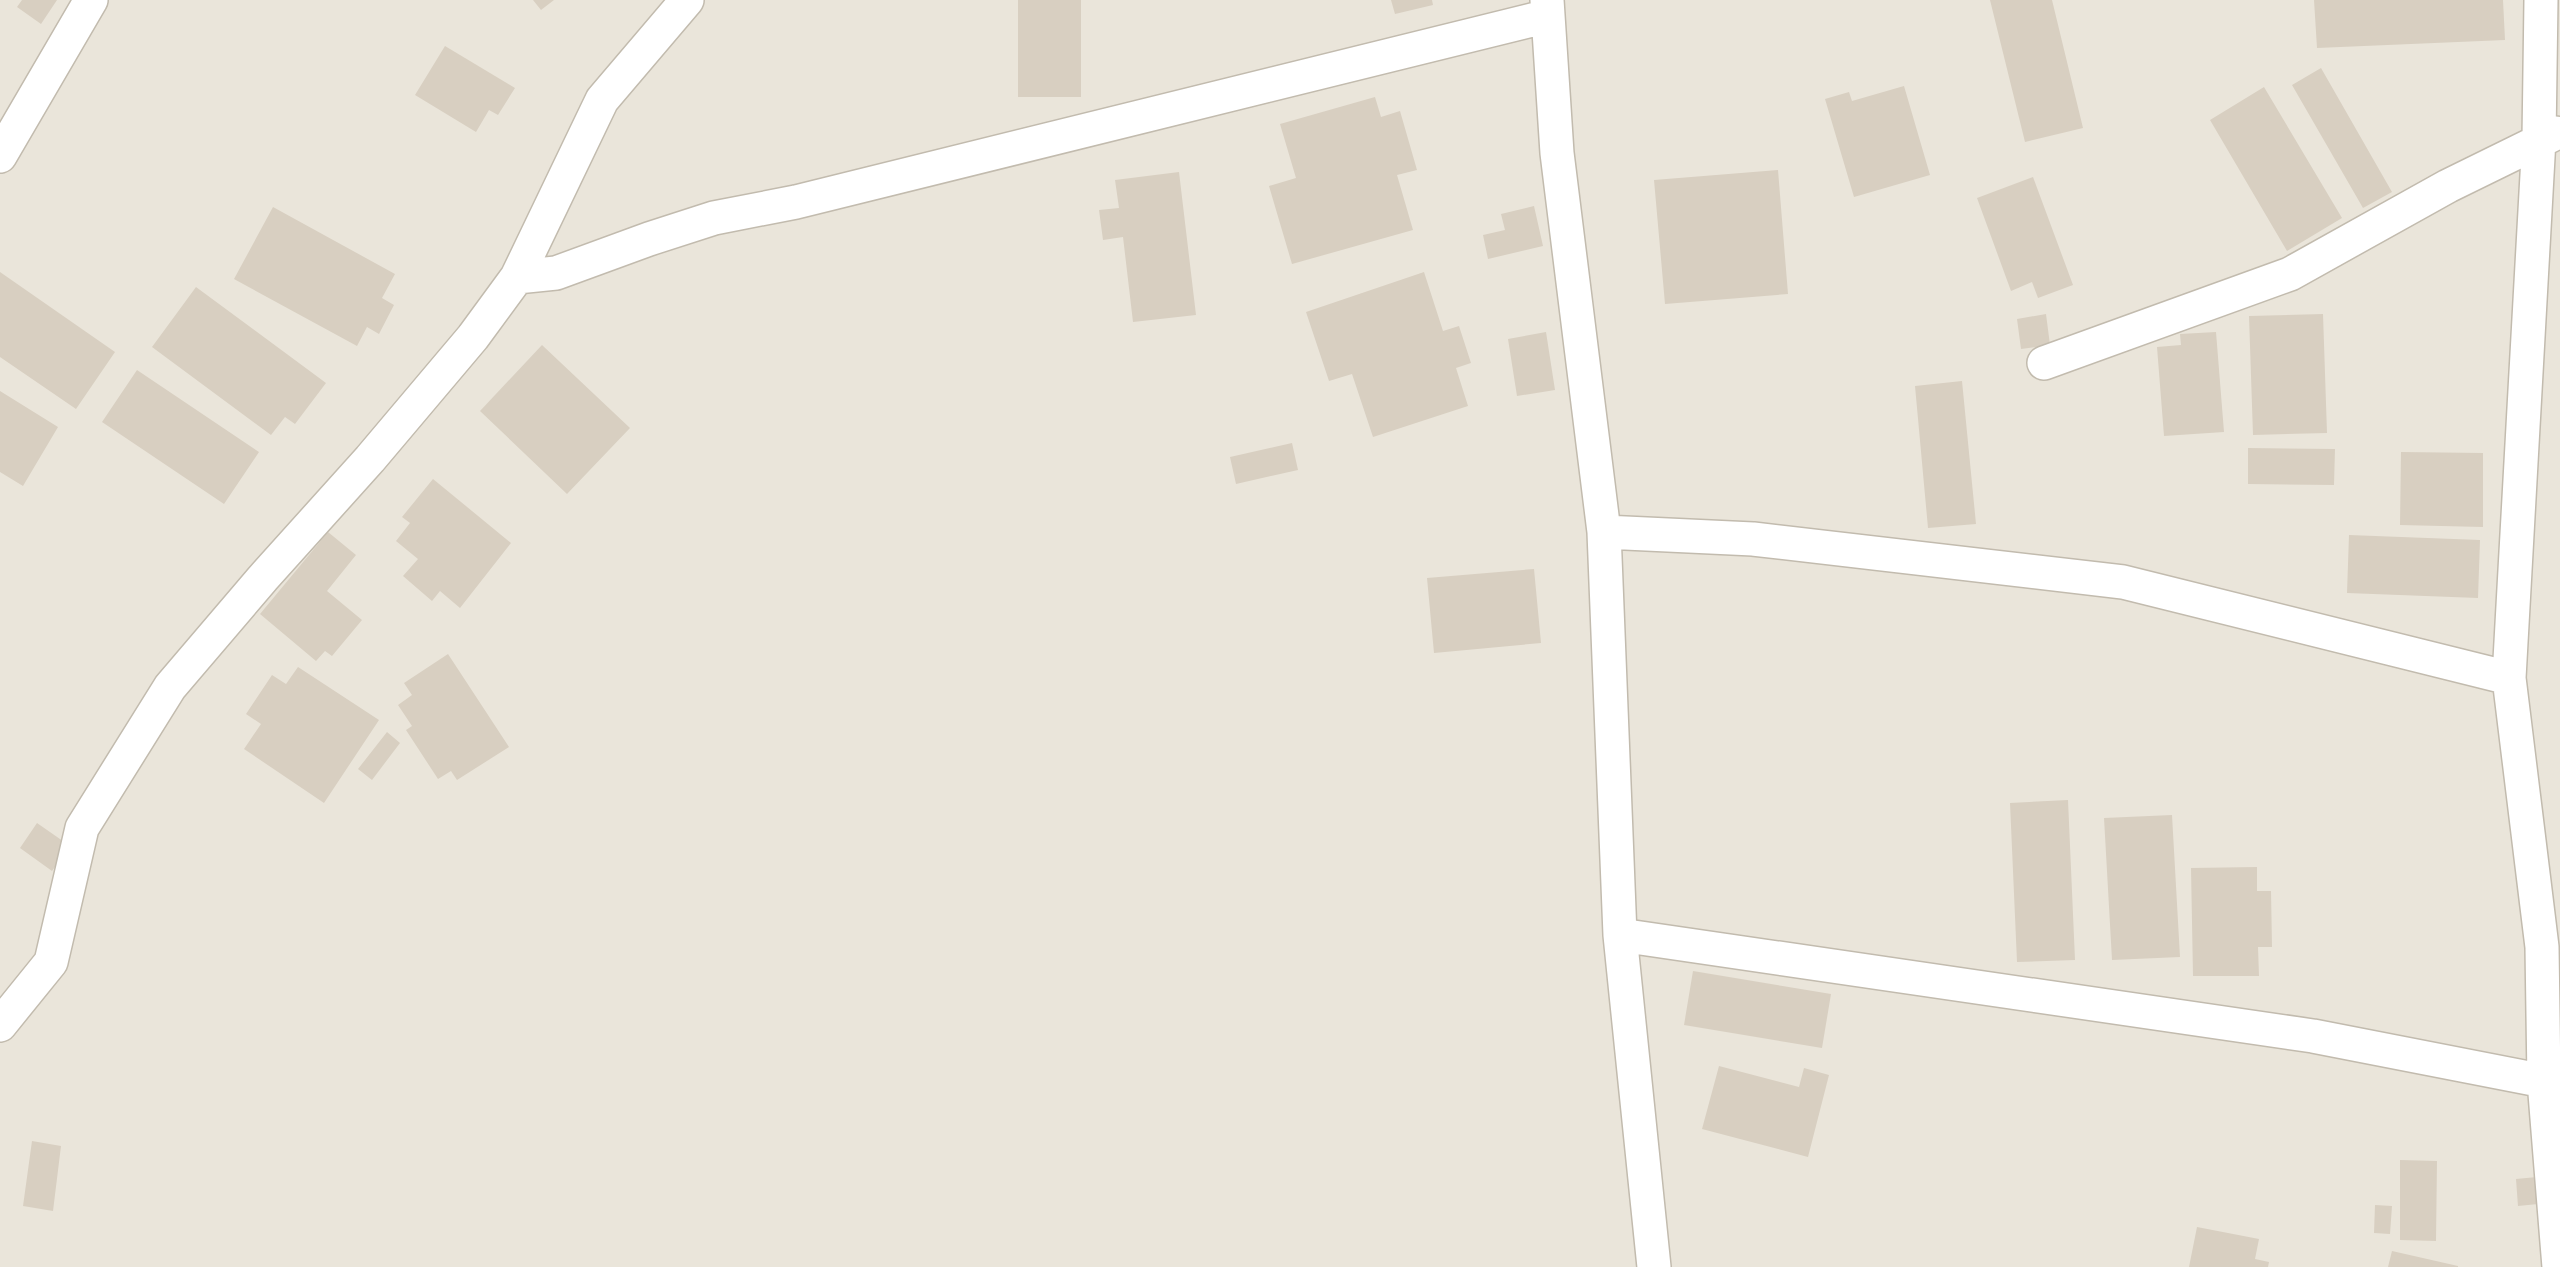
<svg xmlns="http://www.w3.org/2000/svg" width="2560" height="1267" font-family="Manrope,sans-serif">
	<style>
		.residential { fill: #eae5da }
		.building { fill: #d8cfc1 }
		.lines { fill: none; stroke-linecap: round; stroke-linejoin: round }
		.street-casing { stroke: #c2bbae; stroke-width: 36 }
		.street { stroke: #fff; stroke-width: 33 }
	</style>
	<rect width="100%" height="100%" fill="#f6f3ec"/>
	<path class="residential" d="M0,0H2560V1267H0Z"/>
	<path class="building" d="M22,0H57L41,24L17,7Z
		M533,0H554L541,10Z
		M1018,0H1081V97H1018Z
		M1391,0H1432L1433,5L1395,14Z
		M1990,0H2052L2083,128L2025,142Z
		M2314,0H2503L2505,40L2317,48Z
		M445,46L515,88L498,115L489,110L476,132L415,95Z
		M2321,68L2392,192L2363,208L2292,85Z
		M1904,86L1930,175L1854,197L1825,99L1849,92L1852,101Z
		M2264,87L2342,218L2287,251L2210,120Z
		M1375,97L1381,117L1400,111L1417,170L1397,175L1413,230L1292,264L1269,186L1296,178L1280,124Z
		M1778,170L1788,294L1665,304L1654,180Z
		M1179,172L1196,315L1133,322L1123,237L1103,240L1099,210L1119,208L1115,180Z
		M2033,177L2073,285L2038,298L2032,282L2011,291L1977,198Z
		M1534,206L1543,246L1488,259L1483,235L1505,230L1501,214Z
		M273,207L395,274L382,298L394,305L379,334L367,327L357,346L234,279Z
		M0,272L115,352L76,409L0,357Z
		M1424,272L1443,331L1459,326L1471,363L1456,368L1468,406L1373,437L1352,374L1329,381L1306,312Z
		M196,287L326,383L295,424L285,417L271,435L152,347Z
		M2046,314L2050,345L2021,349L2017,319Z
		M2323,314L2327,433L2253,435L2249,316Z
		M1546,332L1555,390L1517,396L1508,339Z
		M2216,332L2224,432L2164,436L2157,347L2181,345L2180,334Z
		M542,345L630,428L567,494L480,411Z
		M137,370L259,452L224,504L102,422Z
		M1962,381L1976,524L1928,528L1915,386Z
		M0,391L58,427L23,486L0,472Z
		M1292,443L1298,470L1236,484L1230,457Z
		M2248,448L2335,449L2334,485L2248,484Z
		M2401,452L2483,453V527L2400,525Z
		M433,479L511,543L460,608L440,591L432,601L403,576L418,559L396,541L410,523L402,517Z
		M328,532L356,555L327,591L362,620L332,656L325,651L316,661L260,614Z
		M2349,535L2480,540L2478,598L2347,593Z
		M1534,569L1541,643L1434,653L1427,578Z
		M448,654L509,747L457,780L451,771L438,779L406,730L412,726L398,705L412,695L404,683Z
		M298,667L379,720L324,803L244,749L261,724L246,714L272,675L286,684Z
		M387,732L400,743L372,780L358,769Z
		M2068,800L2075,960L2017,962L2010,803Z
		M2172,815L2180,957L2112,960L2104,818Z
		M37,823L70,846L52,871L20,848Z
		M2257,867V891H2271L2272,947H2258L2259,976H2193L2191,868Z
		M1693,971L1831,994L1822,1048L1684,1025Z
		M1719,1066L1799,1087L1804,1068L1829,1075L1808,1157L1702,1129Z
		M32,1141L61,1146L53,1211L23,1206Z
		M2400,1160L2437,1161L2436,1241L2400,1240Z
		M2537,1177L2538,1204L2518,1206L2516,1179Z
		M2375,1205L2392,1206L2390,1234L2374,1233Z
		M2197,1227L2259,1239L2255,1259L2269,1262L2268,1267H2189Z
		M2392,1251L2458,1266V1267H2388Z"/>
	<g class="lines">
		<g class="street-casing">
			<path id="street" d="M1547,0L1557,153L1604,532L1620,935L1654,1267
				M2541,0L2539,139L2509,678L2542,947L2544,1081L2559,1267
				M0,156L91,0
				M517,277L602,100L687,0
				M2044,363L2290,274L2448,186L2556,133
				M1604,532L1753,539L2123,582L2509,678
				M1620,935L2313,1036L2544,1081
				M0,1025L51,962L82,828L170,687L263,578L370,459L473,337L517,277L556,273L649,239L714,218L796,202L1548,16"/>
		</g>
		<use href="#street" class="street"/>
	</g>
</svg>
